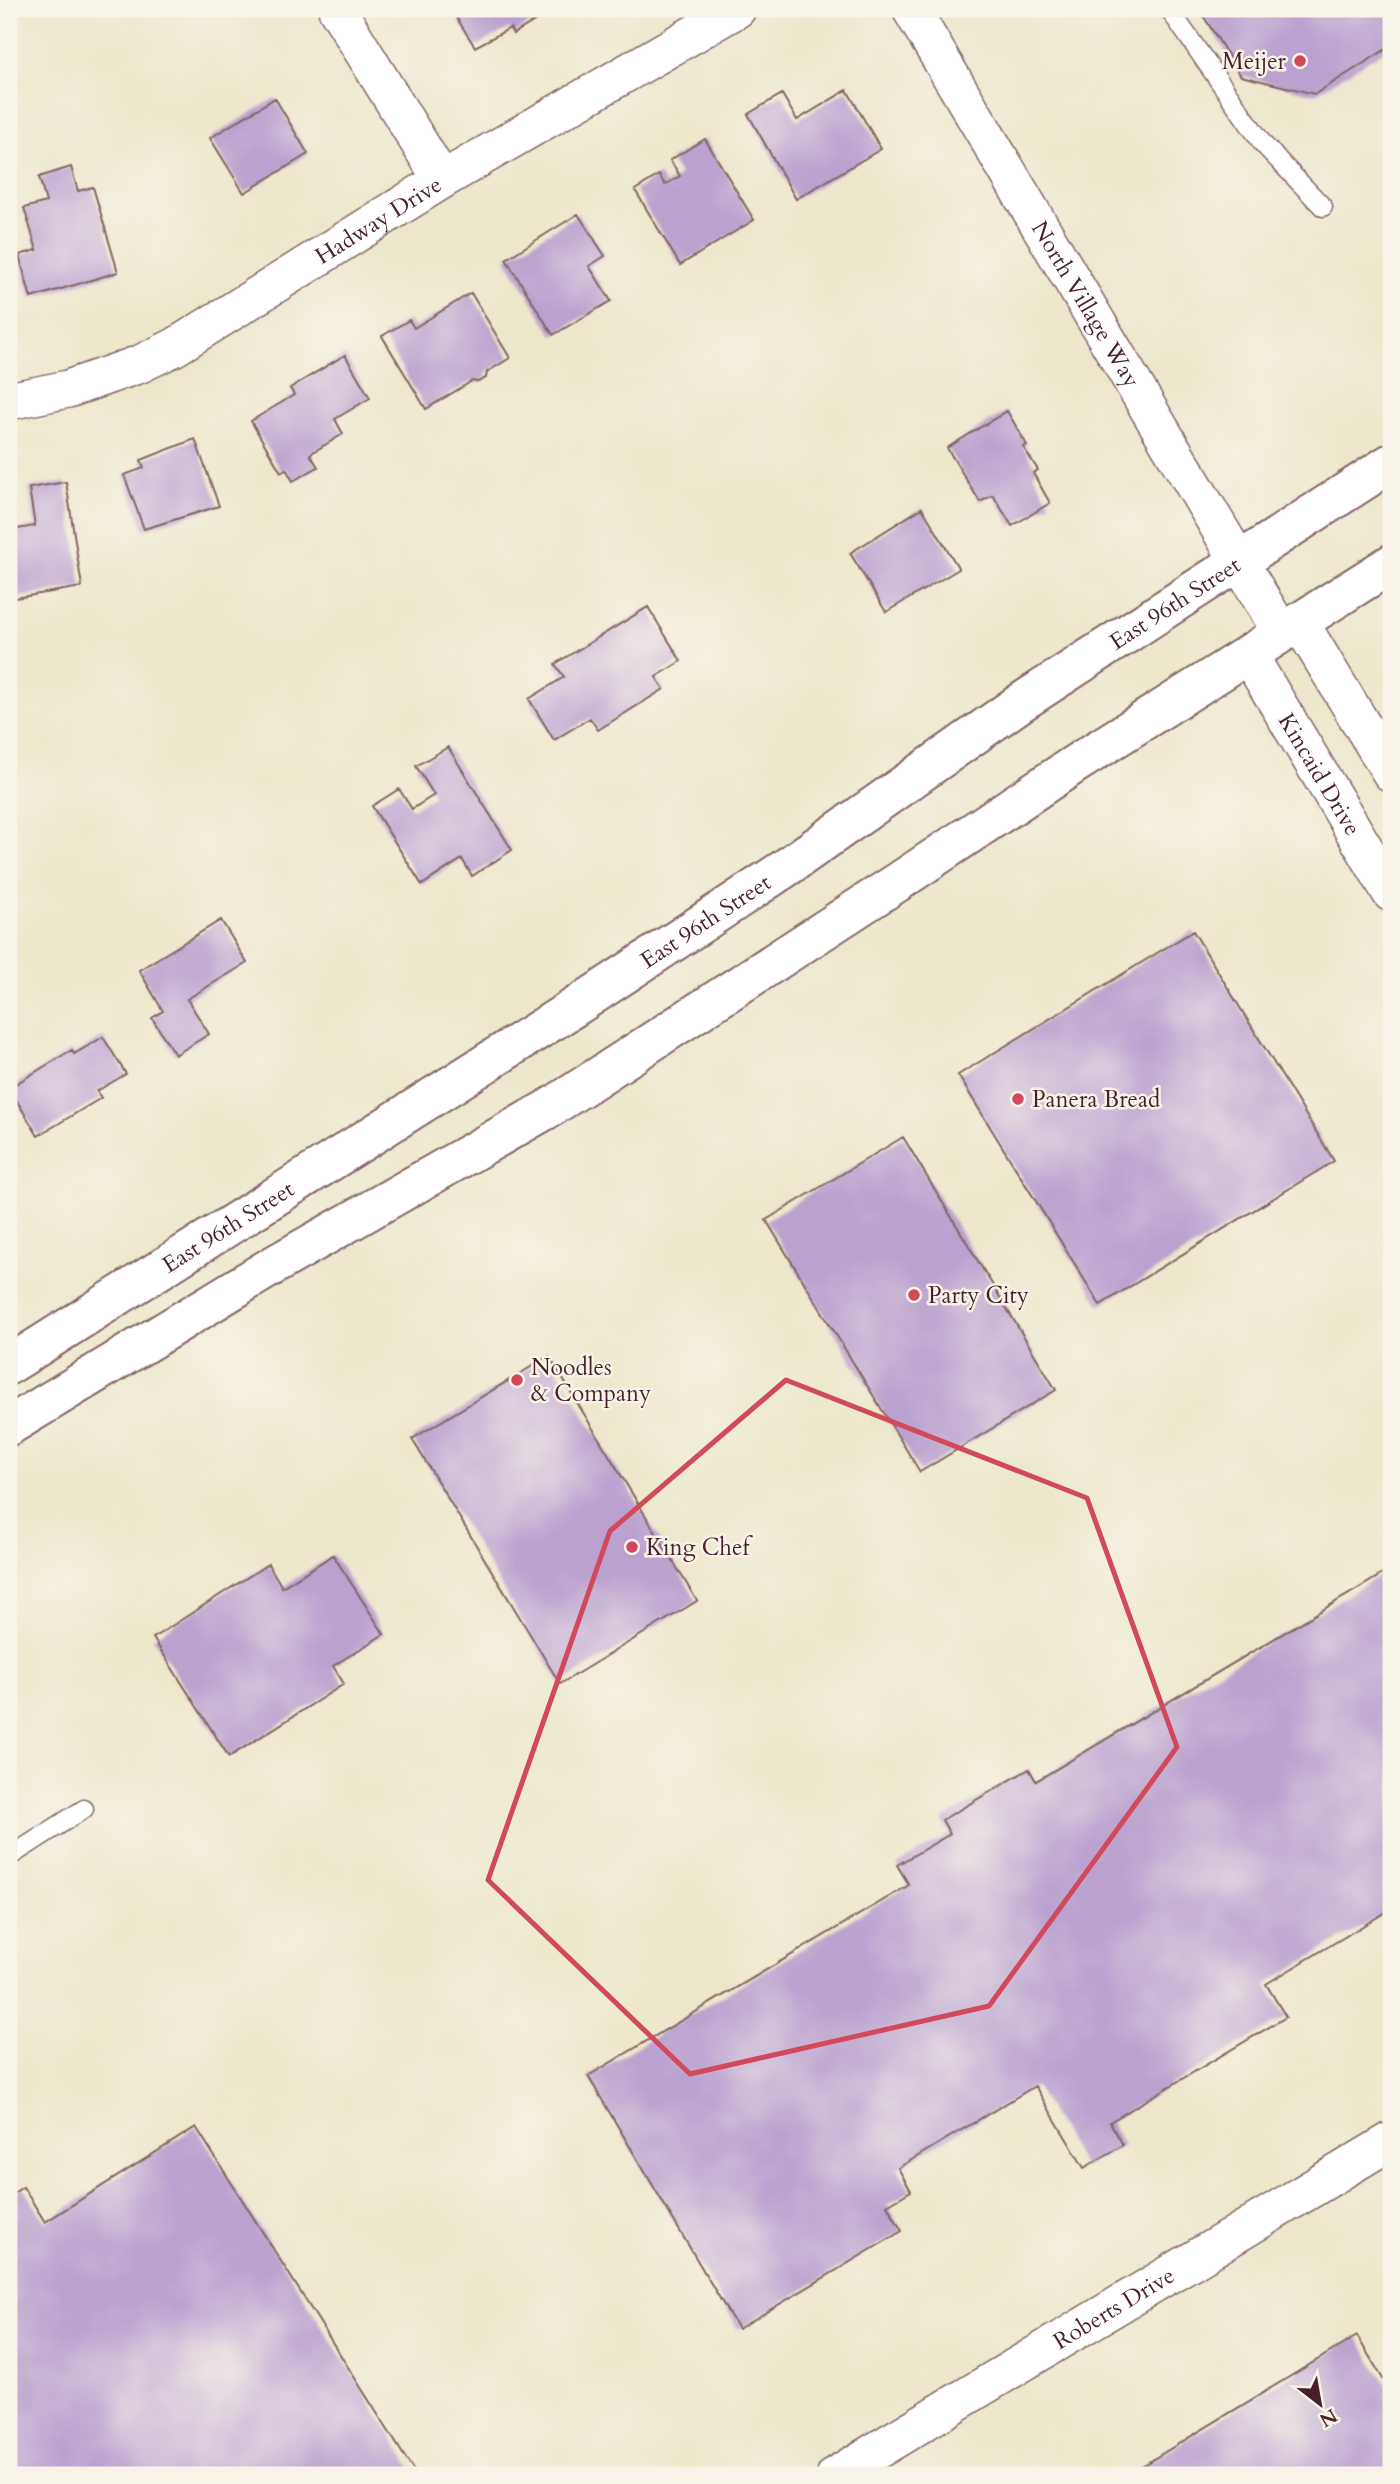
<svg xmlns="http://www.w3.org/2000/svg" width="1400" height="2484" font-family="Cardo,serif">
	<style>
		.building { fill: #baa1cf }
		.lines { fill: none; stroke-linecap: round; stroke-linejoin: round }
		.lane-casing { stroke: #836563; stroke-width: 21 }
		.street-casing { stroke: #836563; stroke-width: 40 }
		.primary-casing { stroke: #836563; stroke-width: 42 }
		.lane { stroke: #fff; stroke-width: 18 }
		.street { stroke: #fff; stroke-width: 37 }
		.primary { stroke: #fff; stroke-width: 38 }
		.marked { fill: none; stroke: #d1495b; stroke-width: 5; stroke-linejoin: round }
		.poi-dot { fill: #d1495b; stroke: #f7f3e8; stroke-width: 2.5 }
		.labels { text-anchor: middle; stroke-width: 5; stroke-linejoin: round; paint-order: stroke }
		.poi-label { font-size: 23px; fill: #4a1f2b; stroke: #f7f3e8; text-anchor: start }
		.street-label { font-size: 23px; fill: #4a1f2b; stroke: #f7f3e8 }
	</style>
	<rect width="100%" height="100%" fill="#f7f3e8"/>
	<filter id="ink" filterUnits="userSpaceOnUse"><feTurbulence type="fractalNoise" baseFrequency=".0143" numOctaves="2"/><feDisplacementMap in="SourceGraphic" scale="14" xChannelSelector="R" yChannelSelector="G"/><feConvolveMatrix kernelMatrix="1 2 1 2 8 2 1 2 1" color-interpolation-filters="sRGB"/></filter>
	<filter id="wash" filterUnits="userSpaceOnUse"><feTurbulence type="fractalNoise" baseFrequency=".00686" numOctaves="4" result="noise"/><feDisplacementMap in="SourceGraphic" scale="28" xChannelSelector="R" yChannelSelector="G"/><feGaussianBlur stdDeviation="1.57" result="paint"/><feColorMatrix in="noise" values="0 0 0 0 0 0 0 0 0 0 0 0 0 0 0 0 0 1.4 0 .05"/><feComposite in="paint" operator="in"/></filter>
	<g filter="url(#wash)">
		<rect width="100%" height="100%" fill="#ede7cc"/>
		<g id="blocks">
			<path class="building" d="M451,9H554L513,34L510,28L475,47Z
				M1199,9H1391V46L1315,94L1241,76Z
				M847,90L881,149L796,199L748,114L782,94L797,120Z
				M275,98L308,154L244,193L210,138Z
				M705,139L754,220L680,265L635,190L659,175L665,185L680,176L670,160Z
				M71,167L78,191L93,187L118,272L31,298L19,255L37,250L24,208L46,202L39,177Z
				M578,214L605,256L589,266L611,301L553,335L506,259Z
				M471,293L510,358L487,372L486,378L478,382L472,381L426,409L382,336L409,320L414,328Z
				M345,355L370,398L335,419L343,434L310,454L318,467L293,481L286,469L281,472L251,421L294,395L290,388Z
				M1007,411L1027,445L1023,447L1038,470L1033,473L1050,503L1012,526L993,495L980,502L947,448Z
				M195,439L219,506L144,529L124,475L144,468L141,460Z
				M66,482L82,587L9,599V539L12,538L11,530L35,526L29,488Z
				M922,508L959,569L886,612L850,553Z
				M648,607L681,661L656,677L664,689L598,730L590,718L554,740L529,699L564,677L555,664Z
				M448,747L512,850L472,876L462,859L422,885L372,806L399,789L412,809L434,795L416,766Z
				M221,920L247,963L187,999L209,1034L175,1055L152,1018L163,1011L139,970Z
				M1193,931L1334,1161L1100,1305L958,1075Z
				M103,1037L126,1074L97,1091L101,1098L38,1136L9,1088L72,1050L74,1054Z
				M903,1137L1056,1390L920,1472L766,1220Z
				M549,1356L697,1601L560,1684L412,1439Z
				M333,1555L384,1634L333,1666L344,1684L229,1757L153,1638L268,1564L282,1587Z
				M1391,1569V1909L1266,1984L1286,2017L1110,2122L1123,2145L1084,2168L1035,2086L898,2168L911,2191L887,2205L902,2231L738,2329L588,2076L909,1885L897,1865L950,1834L942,1820L1029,1769L1036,1781Z
				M196,2127L415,2473L411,2475H9V2196L23,2187L45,2222Z
				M1357,2336L1391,2392V2475H1127Z"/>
		</g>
	</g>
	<g filter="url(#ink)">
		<use href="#blocks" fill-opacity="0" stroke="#836563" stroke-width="2"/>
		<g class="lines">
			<g class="lane-casing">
				<path id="lane" d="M1169,9L1263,144L1323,207
					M9,1857L84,1809"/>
			</g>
			<g class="street-casing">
				<g id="street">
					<path d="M337,9L442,180"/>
					<path id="s1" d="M911,9L1281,632"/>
					<path id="s2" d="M9,401L68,389L140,364L175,347L442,180L737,9"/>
					<path d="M1299,621L1391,773"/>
					<path id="s3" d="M1248,654L1391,893"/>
					<path id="s4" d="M836,2475L1391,2141"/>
				</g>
			</g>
			<g class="primary-casing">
				<g id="primary">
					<path id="s5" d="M9,1365L578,1005L787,867L1020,703L1391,463"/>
					<path d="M9,1426L274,1265L553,1106L898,882L1075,764L1391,564"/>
				</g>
			</g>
			<use href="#lane" class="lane"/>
			<use href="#street" class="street"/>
			<use href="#primary" class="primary"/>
		</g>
	</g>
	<path class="marked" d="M786,1380L1087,1498L1177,1747L989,2006L690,2074L488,1880L610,1531Z"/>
	<g class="poi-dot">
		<circle cx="1300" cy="61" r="7"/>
		<circle cx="1018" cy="1099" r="7"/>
		<circle cx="914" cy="1295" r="7"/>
		<circle cx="517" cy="1380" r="7"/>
		<circle cx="632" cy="1547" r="7"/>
	</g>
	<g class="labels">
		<g class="poi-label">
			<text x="1286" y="69" text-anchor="end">Meijer</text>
			<text x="1032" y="1107">Panera Bread</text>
			<text x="928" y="1303">Party City</text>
			<text x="531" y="1375">Noodles<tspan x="531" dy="26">&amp; Company</tspan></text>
			<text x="646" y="1555">King Chef</text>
		</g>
		<g class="street-label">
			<text dy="8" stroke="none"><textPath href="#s2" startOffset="415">Hadway Drive</textPath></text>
			<text dy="8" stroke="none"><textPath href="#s1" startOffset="343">North Village Way</textPath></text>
			<text dy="8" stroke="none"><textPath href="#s5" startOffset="1393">East 96th Street</textPath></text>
			<text dy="8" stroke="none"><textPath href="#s3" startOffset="140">Kincaid Drive</textPath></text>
			<text dy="8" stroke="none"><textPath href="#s5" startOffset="826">East 96th Street</textPath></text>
			<text dy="8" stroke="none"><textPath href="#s5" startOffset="259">East 96th Street</textPath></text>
			<text dy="8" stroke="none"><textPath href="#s4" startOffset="324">Roberts Drive</textPath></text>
		</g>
	</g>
	<rect width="1400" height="2484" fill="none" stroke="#f7f3e8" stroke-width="35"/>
	<g transform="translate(1320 2404) rotate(149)" stroke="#f7f3e8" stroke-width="5" paint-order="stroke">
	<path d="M0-5L12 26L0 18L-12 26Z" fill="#4a1f2b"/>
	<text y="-10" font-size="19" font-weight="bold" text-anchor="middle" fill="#4a1f2b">N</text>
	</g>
</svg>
